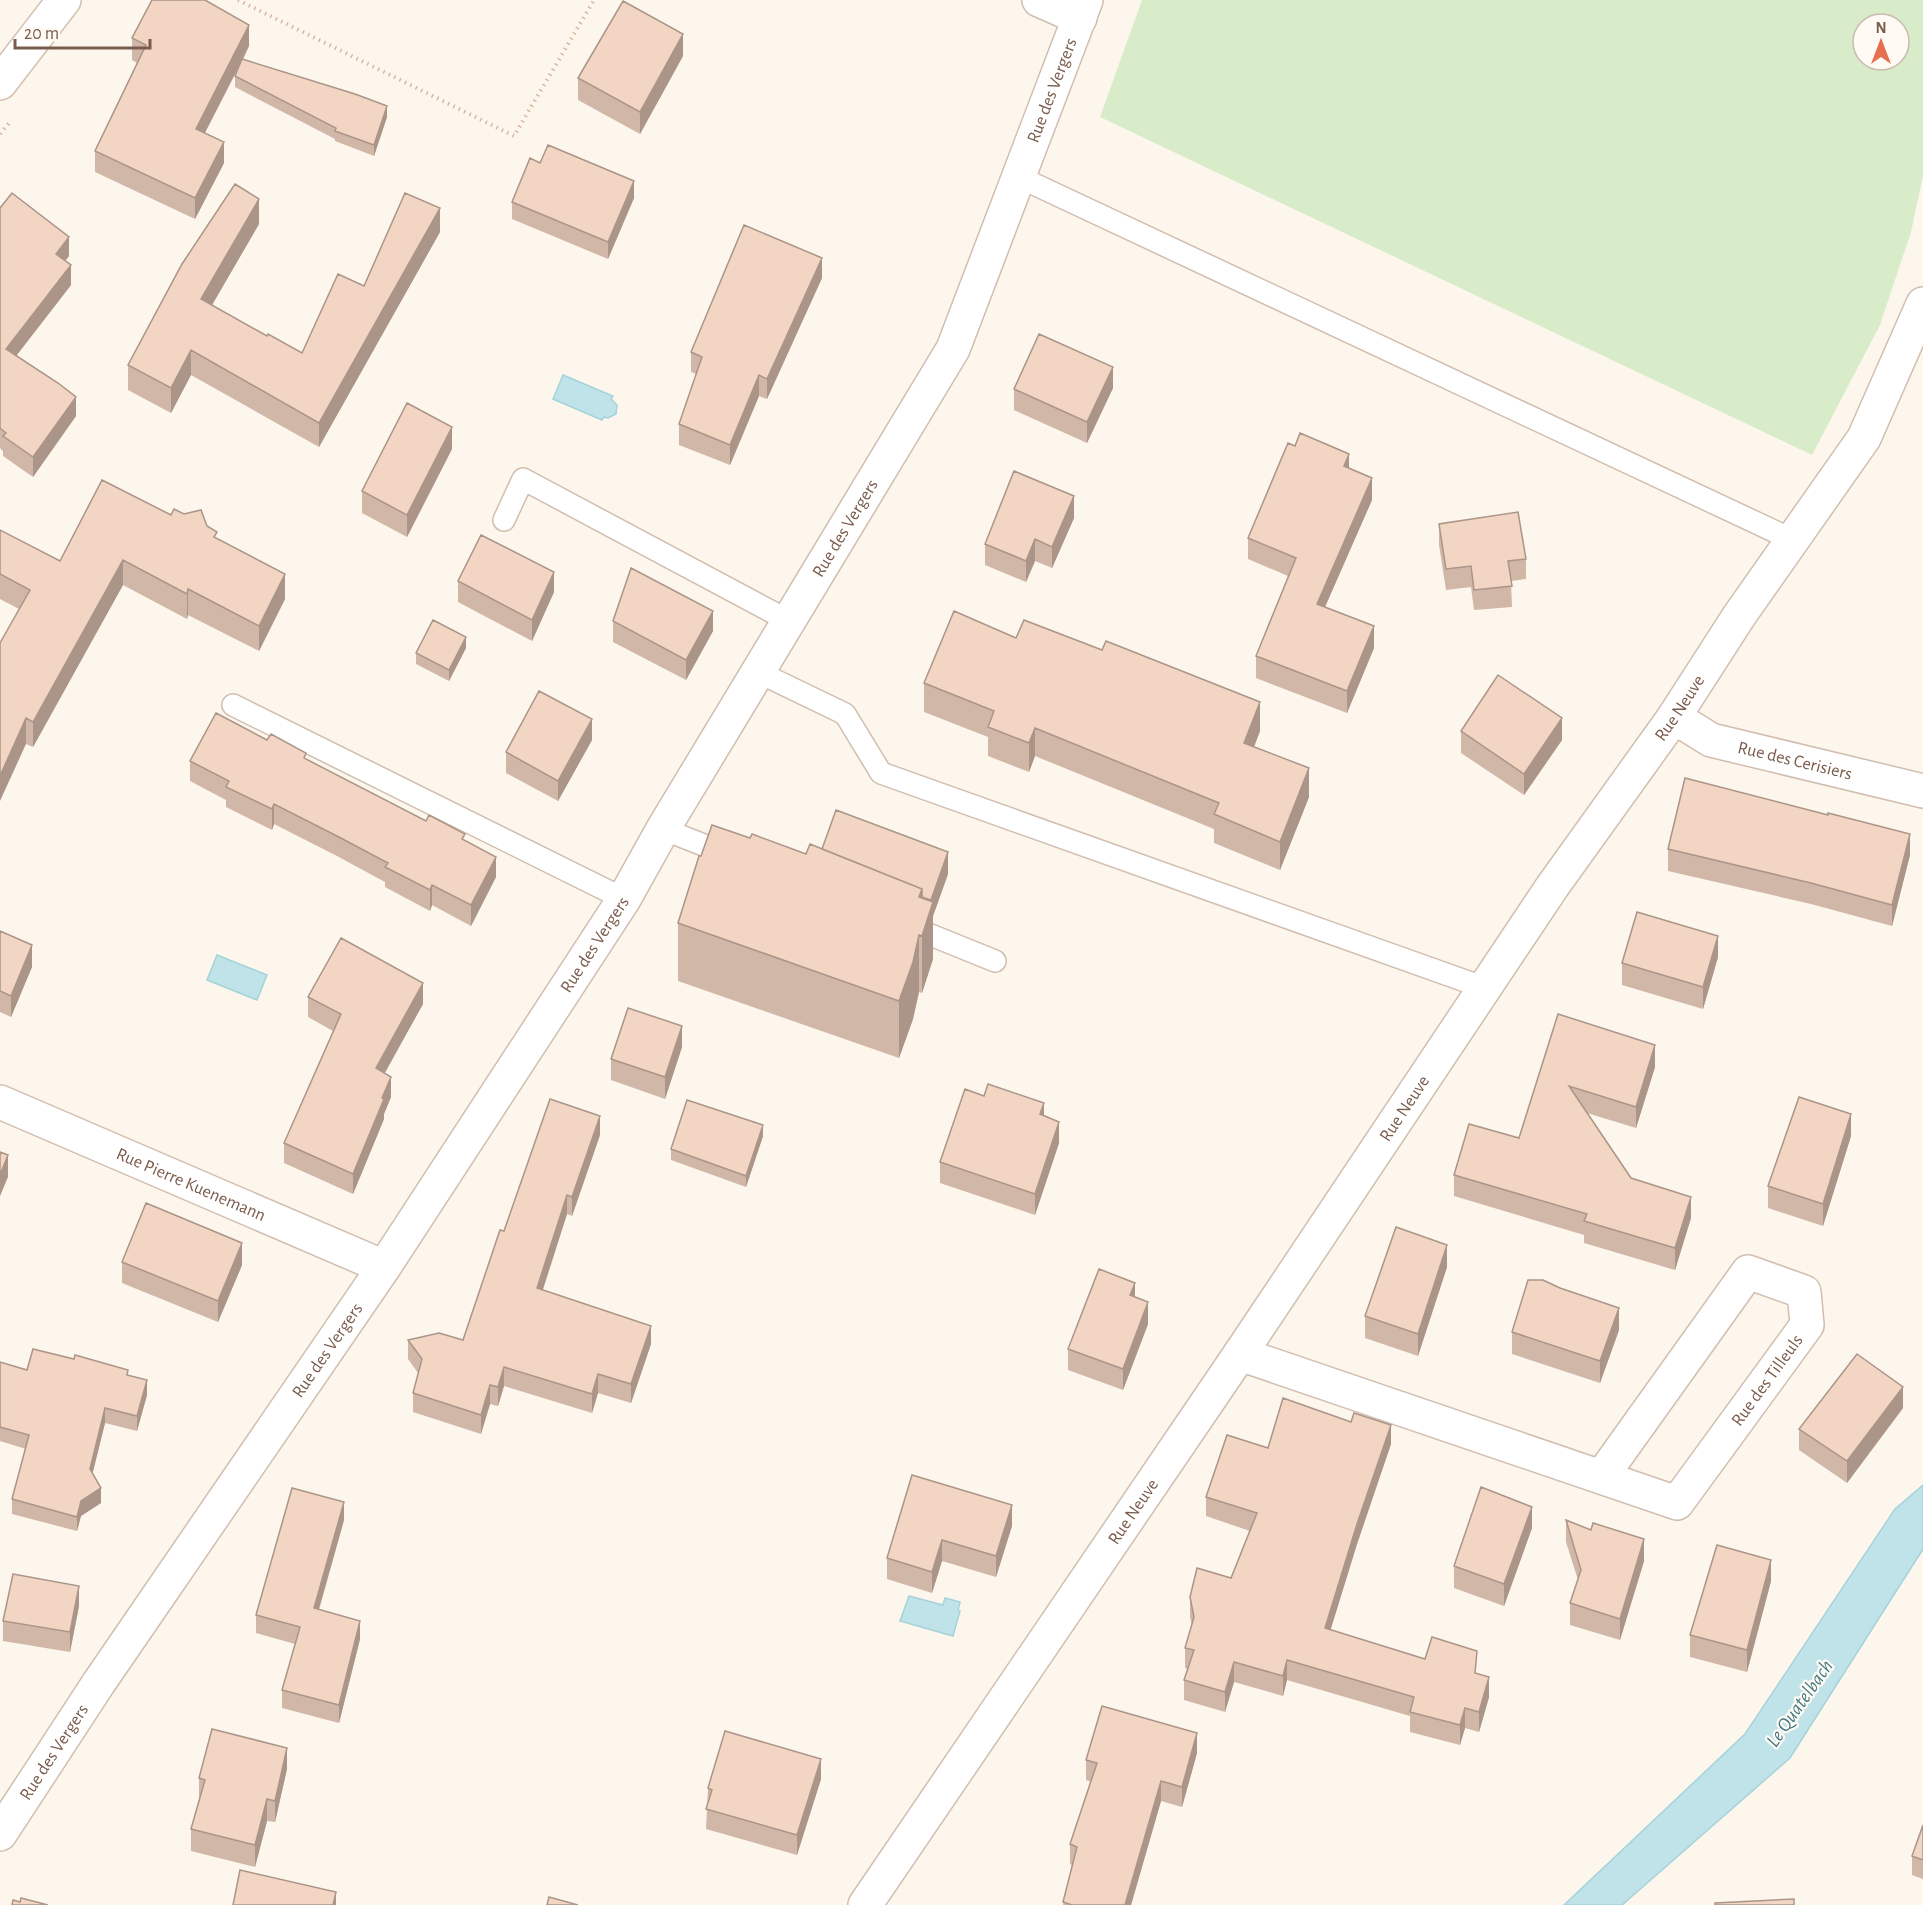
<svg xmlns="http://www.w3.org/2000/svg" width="1923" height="1905" font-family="'Alegreya Sans',sans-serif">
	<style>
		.green { fill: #d8ecc9; fill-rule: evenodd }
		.water { fill: #bfe3e8; stroke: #a5d3da; stroke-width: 1.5 }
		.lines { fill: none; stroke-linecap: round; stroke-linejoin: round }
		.lane-casing { stroke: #d1beb0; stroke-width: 24 }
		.street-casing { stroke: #d1beb0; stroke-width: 36 }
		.secondary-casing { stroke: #d6c0b0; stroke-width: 36 }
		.path { stroke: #d9b8a5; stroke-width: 4; stroke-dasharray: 1.5 4.5; stroke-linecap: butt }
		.lane { stroke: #fff; stroke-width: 21 }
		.street { stroke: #fff; stroke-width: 33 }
		.secondary { stroke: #fff; stroke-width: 33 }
		.wall { fill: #d1b7a8 }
		.shaded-wall { fill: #aa9588 }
		.building { fill: #f3d5c3; stroke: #aa9588; stroke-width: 1.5 }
		.labels { text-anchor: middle; stroke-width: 4.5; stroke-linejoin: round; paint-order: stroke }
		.street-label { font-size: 18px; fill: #7a5c4d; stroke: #fffaf3 }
		.water-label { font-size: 20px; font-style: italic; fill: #437c86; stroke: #fffaf3 }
	</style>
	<rect width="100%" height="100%" fill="#fdf6ec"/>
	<path class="green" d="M1142,0H1923V176L1911,232L1880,325L1812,455L1100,117ZM1863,24H1899V60H1863Z"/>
	<path class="water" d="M563,375L613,396L611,399L617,405L616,414L608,418L604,417L602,420L553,399Z
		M217,955L267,975L257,1000L207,980Z
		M1923,1485V1549L1790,1758L1622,1905H1564L1745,1734L1895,1509Z
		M909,1596L943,1605L945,1598L960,1602L958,1610L960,1611L953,1636L900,1621Z"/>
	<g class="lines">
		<g class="lane-casing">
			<path id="lane" d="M1019,177L1793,540
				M504,520L523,479L789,621
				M758,672L845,714L881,773L1485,988
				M233,705L624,899
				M663,829L729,855
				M906,925L995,961"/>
		</g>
		<g class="street-casing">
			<g id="street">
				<path d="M1039,0L1080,18"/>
				<path id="s1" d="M1674,717L1711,740L1923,791"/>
				<path id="s2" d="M0,1102L384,1267"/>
				<path id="s3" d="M1240,1354L1677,1503L1807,1325L1804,1292L1748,1272L1602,1476"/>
				<path id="s4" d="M0,1834L98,1684L384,1267L624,899L663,829L953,349L1086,0"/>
				<path id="s5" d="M865,1905L1240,1354L1552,887L1674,717L1739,616L1864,438L1923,304"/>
			</g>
		</g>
		<g class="secondary-casing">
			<path id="secondary" d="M0,83L64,0"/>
		</g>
		<path class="path" d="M238,0L514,136L594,0
			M0,134L9,123"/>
		<use href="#lane" class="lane"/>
		<use href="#street" class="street"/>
		<use href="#secondary" class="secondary"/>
	</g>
	<path class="wall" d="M132,38L249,46L243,60L387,117L374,156L335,141V139L235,87V76L240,65L205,133L224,163L195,219L95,172V151L137,63L132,60Z
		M683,56L640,134L578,100V78Z
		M540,163L634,198L608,259L512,219V202Z
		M0,208L69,256L65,261L71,285L16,356L76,416L33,477L3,456V451L0,448Z
		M259,224L212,305L267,336L302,353L364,286L440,232L319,447L191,375L171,413L128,390V365Z
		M822,278L767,399L759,396L730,465L679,445V424L696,374L691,372V352Z
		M1113,388L1087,443L1014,410V389Z
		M452,449L407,537L362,513V491Z
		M1349,468L1372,500L1325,607L1374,648L1347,713L1256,678V656L1288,576L1248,559V538Z
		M171,515L207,526L217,539L285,599L259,651L188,615L187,619L123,585L33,747L26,744L19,609L0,599V530L60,561Z
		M1074,518L1052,568L1035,561L1026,582L985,565V544Z
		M1439,524L1526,559V579L1511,581L1512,607L1474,610L1471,587L1446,590L1439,545Z
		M458,581L554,592L532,641L458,602Z
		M613,621L713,631L686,680L613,642Z
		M1016,638L1260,731L1254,747L1309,797L1280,870L1214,843V829L1035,756L1029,772L988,756V737L924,712V683Z
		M466,648L449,681L416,664V653Z
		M1461,731L1562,740L1524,795L1461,753Z
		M267,740L465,841L496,877L471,926L432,905L430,911L385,887V882L337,856L274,824L272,830L226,807V800L190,781V761Z
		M592,740L558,801L506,773V752Z
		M750,838L806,854L822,849L948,874L933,916V959L922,993L919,992L913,1019L899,1058L678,981V923L701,856Z
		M1668,849L1910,855L1892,926L1811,904L1668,871Z
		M0,931L32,967L11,1017L0,1012Z
		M1718,957L1703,1009L1622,985V963Z
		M308,997L423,1004L384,1073L391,1097L384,1114V1119L353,1194L284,1163V1143L333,1031L308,1017Z
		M1558,1014L1655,1067L1636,1128L1587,1113L1631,1178L1691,1218L1675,1270L1584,1243V1235L1454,1196V1175L1519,1138Z
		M682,1047L665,1099L611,1080V1059Z
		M984,1096L1044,1116L1059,1143L1035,1215L940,1183V1162Z
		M600,1135L572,1216L567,1214L543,1290L651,1344L631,1403L598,1393L592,1413L504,1386L498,1406L490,1404L481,1434L413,1412V1393L418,1373L408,1359V1340H463L504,1231Z
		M763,1136L746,1187L671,1160V1149Z
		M1851,1136L1823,1226L1768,1208V1186Z
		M122,1262L242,1265L218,1322L122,1283Z
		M1447,1267L1418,1356L1365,1338V1316Z
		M1135,1297L1148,1324L1123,1390L1068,1370V1349Z
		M1619,1330L1600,1383L1512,1354V1332Z
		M0,1362L27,1370L128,1375L147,1395L137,1431L105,1423L92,1474L101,1503L81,1516L77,1531L12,1514V1499L26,1449L0,1441Z
		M1903,1408L1847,1483L1799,1450V1429Z
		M1391,1444L1357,1544L1330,1630L1425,1659L1476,1673L1489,1697L1479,1732L1465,1728L1460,1745L1410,1732V1716L1287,1680L1283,1696L1234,1682L1225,1712L1184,1700V1680L1188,1669L1185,1668V1648L1192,1626L1190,1617V1597L1231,1578L1250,1531L1206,1516V1497L1268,1448Z
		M912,1475L1012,1526L996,1577L942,1561L932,1593L887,1579V1558Z
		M344,1520L319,1610L360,1639L339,1723L282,1708V1690L295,1644L256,1633V1615Z
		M1566,1520L1644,1561L1620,1640L1570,1625V1603L1578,1580L1566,1542Z
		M1532,1528L1504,1606L1454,1588V1566Z
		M1771,1581L1747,1672L1690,1657V1635Z
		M79,1606L70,1652L3,1641V1621Z
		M1197,1753L1182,1807L1161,1801L1131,1905H1063L1072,1865L1070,1864V1844L1091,1782L1086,1780V1760Z
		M287,1769L275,1822L267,1821L255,1867L191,1851V1829L199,1799V1778Z
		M821,1779L797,1855L706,1829L708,1788Z
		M1923,1825V1879L1912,1875V1856Z"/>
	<path class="shaded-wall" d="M249,25V46L196,150V129Z
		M683,34V56L640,134V112Z
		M387,106V117L374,156V145Z
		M224,142V163L195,219V198Z
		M634,181V198L608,259V242Z
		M259,199V224L201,324V299Z
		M440,208V232L319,447V423Z
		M69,237V256L56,273V254Z
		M822,258V278L767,399V379Z
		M71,265V285L6,369V349Z
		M191,350V375L171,413V388Z
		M1113,367V388L1087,443V422Z
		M759,375V396L730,465V445Z
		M76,397V416L33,477V457Z
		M452,427V449L407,537V515Z
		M1349,454V476L1344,466Z
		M1372,478V500L1317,625V604Z
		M1074,496V518L1052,568V547Z
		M1035,539V561L1026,582V561Z
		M123,560V585L33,747V722Z
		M554,572V592L532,641V620Z
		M285,574V599L259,651V626Z
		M188,589V615L187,619V594Z
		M713,611V631L686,680V660Z
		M1374,626V648L1347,713V691Z
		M466,637V648L449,681V670Z
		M1260,702V731L1244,772V743Z
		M26,718V744L0,801V776Z
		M1562,718V740L1524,795V774Z
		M592,719V740L558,801V781Z
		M1035,728V756L1029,772V743Z
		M1309,768V797L1280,870V842Z
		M274,804V824L272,830V809Z
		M1910,834V855L1892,926V905Z
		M948,852V874L933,916V959L922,993V936L919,897L922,889V934L931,908V900Z
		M496,857V877L471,926V905Z
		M432,885V905L430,911V890Z
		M919,935V992L913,1019L899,1058V1001Z
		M1718,936V957L1703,1009V987Z
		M32,945V967L11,1017V996Z
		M423,983V1004L376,1089V1068Z
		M682,1026V1047L665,1099V1077Z
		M1655,1045V1067L1636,1128V1107Z
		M391,1077V1097L384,1114V1119L353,1194V1174L382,1098Z
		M1044,1103V1124L1040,1114Z
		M1851,1114V1136L1823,1226V1204Z
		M600,1116V1135L572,1216V1197Z
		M1059,1122V1143L1035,1215V1194Z
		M763,1125V1136L746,1187V1176Z
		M8,1155V1177L0,1196V1175Z
		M567,1195V1214L537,1307V1288Z
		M1691,1197V1218L1675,1270V1248Z
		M242,1243V1265L218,1322V1301Z
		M1447,1245V1267L1418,1356V1334Z
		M1135,1283V1305L1130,1295Z
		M1148,1302V1324L1123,1390V1369Z
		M1619,1308V1330L1600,1383V1361Z
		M651,1326V1344L631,1403V1384Z
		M504,1367V1386L498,1406V1387Z
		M598,1374V1393L592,1413V1394Z
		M147,1380V1395L137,1431V1416Z
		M490,1385V1404L481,1434V1415Z
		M1903,1387V1408L1847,1483V1461Z
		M105,1408V1423L90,1484V1469Z
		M1391,1425V1444L1357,1544L1325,1648V1628L1357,1524Z
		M101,1488V1503L81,1516L77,1531V1517L81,1501Z
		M344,1502V1520L314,1626V1608Z
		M1012,1505V1526L996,1577V1556Z
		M1532,1507V1528L1504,1606V1584Z
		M1644,1539V1561L1620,1640V1619Z
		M942,1540V1561L932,1593V1572Z
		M1771,1560V1581L1747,1672V1650Z
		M79,1586V1606L70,1652V1632Z
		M360,1621V1639L339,1723V1705Z
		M1287,1660V1680L1283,1696V1676Z
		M1234,1662V1682L1225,1712V1692Z
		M1489,1677V1697L1479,1732V1712Z
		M1465,1708V1728L1460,1745V1725Z
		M1197,1733V1753L1182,1807V1787Z
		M287,1748V1769L275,1822V1801Z
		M821,1759V1779L797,1855V1835Z
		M1161,1781V1801L1131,1905H1125Z
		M267,1799V1821L255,1867V1845Z
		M336,1892V1905H333Z"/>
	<path class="building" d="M152,0H205L249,25L196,129L224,142L195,198L95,151L146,45L132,38Z
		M623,1L683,34L640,112L578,78Z
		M242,59L355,94L387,106L374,145L335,131L336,128L235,76Z
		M548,145L634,181L608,242L512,202L530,158L540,163Z
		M235,184L259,199L201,299L267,336L268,334L302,353L338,274L364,286L405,193L440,208L319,423L191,350L171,388L128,365L182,264Z
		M12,193L69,237L56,254L71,265L6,349L58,383L76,397L33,457L3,436L6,433L0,428V208Z
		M744,225L822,258L767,379L759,375L730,445L679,424L702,357L691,352Z
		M1039,334L1113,367L1087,422L1014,389Z
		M407,403L452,427L407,515L362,491Z
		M1300,433L1349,454L1344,466L1372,478L1317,604L1374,626L1347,691L1256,656L1296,558L1248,538L1288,443L1295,446Z
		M1014,471L1074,496L1052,547L1035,539L1026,561L985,544Z
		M102,480L171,515L174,509L184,514L201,510L207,526L217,532L214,537L285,574L259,626L188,589L187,594L123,560L33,722L26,718L0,776V643L30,590L0,574V530L60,561Z
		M1518,512L1526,559L1508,561L1512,586L1474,590L1471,566L1446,569L1439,524Z
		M481,535L554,572L532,620L458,581Z
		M631,568L713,611L686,660L613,621Z
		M954,611L1016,638L1024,620L1102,650L1106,641L1260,702L1244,743L1309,768L1280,842L1214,814L1219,803L1035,728L1029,743L988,727L994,711L924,683Z
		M433,620L466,637L449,670L416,653Z
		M1498,675L1562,718L1524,774L1461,731Z
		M539,691L592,719L558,781L506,752Z
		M216,713L267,740L271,734L306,753L304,758L426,821L429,815L465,834L462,839L496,857L471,905L432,885L430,890L385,867L388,863L337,836L274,804L272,809L226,787L229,781L190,761Z
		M1685,778L1828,815V813L1910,834L1892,905L1811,883L1668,849Z
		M836,810L948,852L931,900L922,897V889L822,849Z
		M712,825L750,838L752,834L806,854L810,844L922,889L919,897L933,902L922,936L919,935L913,962L899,1001L678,923L699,856H701Z
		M1637,912L1718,936L1703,987L1622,963Z
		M0,931L32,945L11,996L0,991Z
		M341,938L423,983L376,1068L391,1077L382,1098L384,1099L353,1174L284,1143L341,1014L308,997Z
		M628,1008L682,1026L665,1077L611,1059Z
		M1558,1014L1655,1045L1636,1107L1569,1086L1631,1178L1691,1197L1675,1248L1584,1221L1587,1214L1454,1175L1469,1124L1519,1138Z
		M988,1084L1044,1103L1040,1114L1059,1122L1035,1194L940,1162L965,1089L984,1096Z
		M1799,1097L1851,1114L1823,1204L1768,1186Z
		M550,1099L600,1116L572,1197L567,1195L537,1288L651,1326L631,1384L598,1374L592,1394L504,1367L498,1387L490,1385L481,1415L413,1393L422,1359L408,1340L439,1333L463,1340L500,1230L504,1231Z
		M687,1100L763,1125L746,1176L671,1149Z
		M0,1152L8,1155L0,1175Z
		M146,1203L242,1243L218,1301L122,1262Z
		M1396,1227L1447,1245L1418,1334L1365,1316Z
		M1099,1269L1135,1283L1130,1295L1148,1302L1123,1369L1068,1349Z
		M1528,1280H1543L1560,1288L1619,1308L1600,1361L1512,1332Z
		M33,1349L74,1359L75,1355L128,1370L127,1375L147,1380L137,1416L105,1408L90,1469L101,1488L81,1501L77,1517L12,1499L29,1435L0,1427V1362L27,1370Z
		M1857,1354L1903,1387L1847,1461L1799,1429Z
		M1283,1398L1351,1422L1354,1413L1391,1425L1357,1524L1325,1628L1425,1659L1432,1637L1477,1651L1475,1673L1489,1677L1479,1712L1465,1708L1460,1725L1410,1712L1414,1697L1287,1660L1283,1676L1234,1662L1225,1692L1184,1680L1194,1650L1185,1648L1194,1617L1190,1597L1197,1568L1231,1578L1257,1513L1206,1497L1227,1435L1268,1448Z
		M912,1475L1012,1505L996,1556L942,1540L932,1572L887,1558Z
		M1481,1487L1532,1507L1504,1584L1454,1566Z
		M292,1488L344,1502L314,1608L360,1621L339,1705L282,1690L300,1627L256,1615Z
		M1566,1520L1591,1530L1593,1523L1644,1539L1620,1619L1570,1603L1581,1570Z
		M1717,1545L1771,1560L1747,1650L1690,1635Z
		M13,1574L79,1586L70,1632L3,1621Z
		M1102,1706L1197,1733L1182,1787L1161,1781L1125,1905H1072L1063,1902L1077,1847L1070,1844L1097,1763L1086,1760Z
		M212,1729L287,1748L275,1801L267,1799L255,1845L191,1829L205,1780L199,1778Z
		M725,1731L821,1759L797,1835L706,1809L712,1790L708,1788Z
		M1923,1825V1860L1912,1856Z
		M240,1870L336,1892L333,1905H233Z
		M549,1897L578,1905H547Z
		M21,1898L48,1905H12L13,1900L20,1902Z
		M1794,1899V1905H1715V1903Z"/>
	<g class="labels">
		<g class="street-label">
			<text dy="6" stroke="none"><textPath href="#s4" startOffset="2042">Rue des Vergers</textPath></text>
			<text dy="6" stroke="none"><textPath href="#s4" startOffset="1556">Rue des Vergers</textPath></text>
			<text dy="6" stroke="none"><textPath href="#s5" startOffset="1448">Rue Neuve</textPath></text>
			<text dy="6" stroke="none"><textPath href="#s1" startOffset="130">Rue des Cerisiers</textPath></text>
			<text dy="6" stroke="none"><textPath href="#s4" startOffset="1070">Rue des Vergers</textPath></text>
			<text dy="6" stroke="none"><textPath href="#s5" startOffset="962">Rue Neuve</textPath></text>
			<text dy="6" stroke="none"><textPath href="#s2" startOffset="208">Rue Pierre Kuenemann</textPath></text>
			<text dy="6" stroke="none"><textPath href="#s4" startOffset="584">Rue des Vergers</textPath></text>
			<text dy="6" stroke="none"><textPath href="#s3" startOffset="614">Rue des Tilleuls</textPath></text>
			<text dy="6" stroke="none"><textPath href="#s5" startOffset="476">Rue Neuve</textPath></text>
			<text dy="6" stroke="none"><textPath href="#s4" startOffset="98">Rue des Vergers</textPath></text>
		</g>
		<g class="water-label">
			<text transform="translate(1799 1703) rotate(-55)" y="7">Le Quatelbach</text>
		</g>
	</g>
	<g transform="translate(1881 42)"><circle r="28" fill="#fffaf3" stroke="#cabbb1" stroke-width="1.5"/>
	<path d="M0-4.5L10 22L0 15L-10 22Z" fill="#e76f51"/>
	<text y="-9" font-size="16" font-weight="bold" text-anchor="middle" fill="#7a5c4d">N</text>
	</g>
	<path d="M15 39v9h135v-9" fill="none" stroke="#7a5c4d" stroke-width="3"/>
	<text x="24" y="39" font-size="18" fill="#7a5c4d" stroke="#fffaf3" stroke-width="4.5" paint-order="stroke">20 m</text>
</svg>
